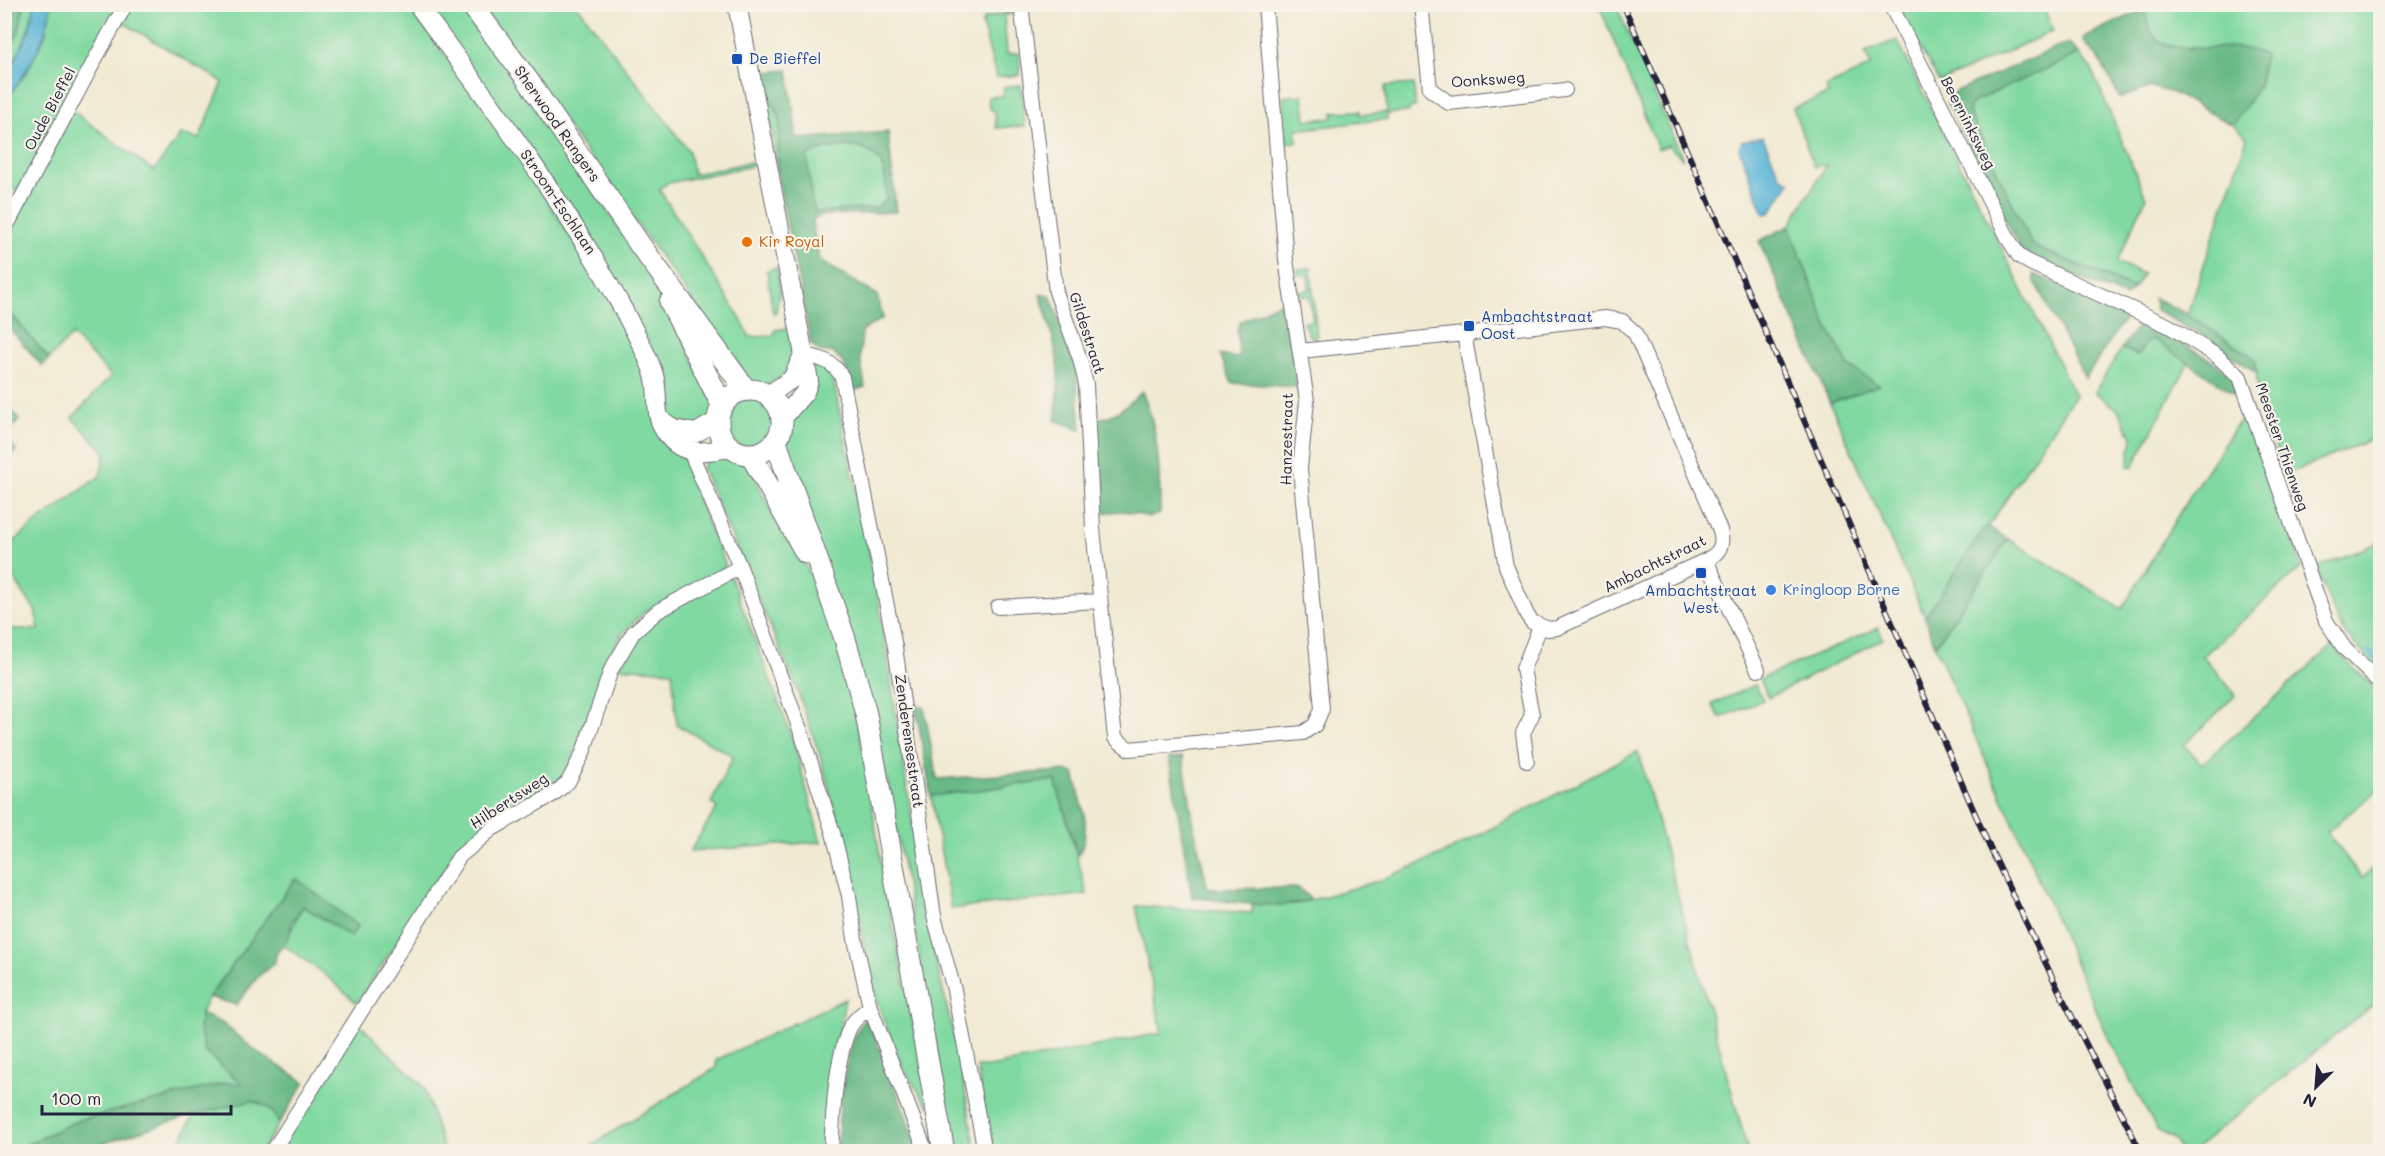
<svg xmlns="http://www.w3.org/2000/svg" width="2385" height="1156" font-family="Mali,sans-serif">
	<style>
		.green { fill: #7fd9a0; stroke: #507e6e; stroke-width: 1.5 }
		.forest { fill: #67b986; stroke: #446e60; stroke-width: 1.5; fill-rule: evenodd }
		.water { fill: #5ab5d7; stroke: #3e6c89; stroke-width: 1.5 }
		.lines { fill: none; stroke-linecap: round; stroke-linejoin: round }
		.stream { stroke: #5ab5d7; stroke-width: 4 }
		.street-casing { stroke: #6a6870; stroke-width: 16 }
		.secondary-casing { stroke: #6a6870; stroke-width: 20 }
		.primary-casing { stroke: #6a6870; stroke-width: 23 }
		.street { stroke: #fff; stroke-width: 14 }
		.secondary { stroke: #fff; stroke-width: 18 }
		.primary { stroke: #fff; stroke-width: 21 }
		.rail-casing { stroke: #22223b; stroke-width: 6 }
		.rail { stroke: #f7f3e8; stroke-width: 4; stroke-dasharray: 11; stroke-linecap: butt }
		.transit-dot { fill: #1a4fb4; stroke: #f7f3e8; stroke-width: 2 }
		.food-dot { fill: #e8710a; stroke: #f7f3e8; stroke-width: 2 }
		.shop-dot { fill: #3f7fe0; stroke: #f7f3e8; stroke-width: 2 }
		.labels { text-anchor: middle; stroke-width: 4.5; stroke-linejoin: round; paint-order: stroke }
		.transit-label { font-size: 15px; fill: #164399; stroke: #f7f3e8; text-anchor: start }
		.street-label { font-size: 15px; fill: #22223b; stroke: #f7f3e8 }
		.food-label { font-size: 15px; fill: #c56008; stroke: #f7f3e8; text-anchor: start }
		.shop-label { font-size: 15px; fill: #366cbe; stroke: #f7f3e8; text-anchor: start }
	</style>
	<rect width="100%" height="100%" fill="#f7f3e8"/>
	<filter id="ink" filterUnits="userSpaceOnUse"><feTurbulence type="fractalNoise" baseFrequency=".0167" numOctaves="2"/><feDisplacementMap in="SourceGraphic" scale="12" xChannelSelector="R" yChannelSelector="G"/><feConvolveMatrix kernelMatrix="1 2 1 2 8 2 1 2 1" color-interpolation-filters="sRGB"/></filter>
	<filter id="wash" filterUnits="userSpaceOnUse"><feTurbulence type="fractalNoise" baseFrequency=".008" numOctaves="4" result="noise"/><feDisplacementMap in="SourceGraphic" scale="24" xChannelSelector="R" yChannelSelector="G"/><feGaussianBlur stdDeviation="1.35" result="paint"/><feColorMatrix in="noise" values="0 0 0 0 0 0 0 0 0 0 0 0 0 0 0 0 0 1.4 0 .05"/><feComposite in="paint" operator="in"/></filter>
	<g filter="url(#wash)">
		<rect width="100%" height="100%" fill="#f1ead3"/>
		<path class="green" d="M407,4L536,176L609,293L703,498L698,501L726,566L693,586L645,611L623,633L609,654L596,697L570,768L560,784L496,822L463,845L451,860L357,1003L323,973L282,944C292,934 295,919 303,906L351,936L296,878L209,997L201,1013L199,1028L243,1084L224,1083L79,1120L13,1151L5,1152V628L39,630L35,610L5,566L4,550L38,521L100,476L105,452L72,418L111,376L72,335L49,359L5,307V239L73,111L154,171L181,134L199,139L223,82L122,22L132,5Z
			M2154,4L2380,5V436L2285,475L2259,399L2255,359L2187,315L2247,138L2233,125L2258,87L2194,47L2180,48L2167,46L2157,39L2148,28L2144,9Z
			M24,5H35C29,30 21,54 5,75V60L19,30Z
			M51,5H120L18,192L5,184L4,102L27,72L45,36Z
			M423,5H461L540,111L643,264L674,319L716,409L714,414L700,428L667,419L661,380Z
			M480,5H577L689,151L693,174L752,162L753,166L668,183L659,189L739,316L750,337L773,336L775,330L789,328L794,357L792,369L765,387L753,385Z
			M1599,5H1616L1683,159L1668,145L1658,149Z
			M1897,5H2043L2053,31L1942,81L1938,80Z
			M1015,11V14L1004,15L1007,54L1019,53L1020,75L996,77L982,23L985,18Z
			M1897,40L2075,395L1988,527L1983,531L1925,617L1830,403L1878,385L1849,366L1827,326L1789,226L1827,165L1814,167L1793,108L1828,94L1826,87L1871,66L1865,52Z
			M2079,54L2091,68L2146,198L2117,262L2143,274L2134,288L2040,249L2031,243L1969,112L1971,103Z
			M760,73L763,87L780,117L778,179C775,157 774,134 768,113C763,93 754,100 760,73Z
			M1414,84L1415,107H1411L1408,112L1387,114V119L1296,130L1297,142L1287,143L1283,97L1303,95L1306,120L1333,118V112L1360,111V115L1387,112L1385,86Z
			M1021,85L1025,126L996,128L995,113L989,107L988,97L1003,96L1004,87Z
			M845,146C881,147 888,168 886,200L876,208L815,212L812,202L806,155L824,149Z
			M777,268L780,291L776,312L773,313L767,270Z
			M1311,268L1317,339H1316L1309,335L1303,322L1313,321L1309,296H1300V291L1309,290L1308,274L1298,275V269Z
			M2153,339L2189,362L2132,468L2128,466L2132,437L2118,410L2095,392L2122,348L2137,355L2148,341Z
			M819,365L831,371L875,578L929,931L959,1059L976,1151H955L888,784L783,444L789,423L813,367Z
			M726 423a25 25 0 1 1 50 0a25 25 0 1 1-50 0Z
			M4,399L19,420L6,435L16,451L5,461Z
			M2247,409L2302,567L2203,656L2236,695L2184,745L2202,764L2333,645L2348,663L2380,692V788L2327,832L2362,878L2380,863V999L2193,1151H2180L2174,1140L2157,1130L2110,1042L1935,646L2008,539L2122,609L2189,497Z
			M720,454L734,457L747,463L776,519L811,575L844,660L864,756L884,881L930,1108L905,1072L884,1021L869,976L853,882L839,825L820,756L796,686L702,468L706,459Z
			M2380,542V671L2347,636L2337,619L2316,568Z
			M730,575L793,740L821,842L690,851L717,808L711,803L733,756L677,725L672,671L618,667L641,628Z
			M1878,628L1883,639L1768,698L1760,679Z
			M1755,685L1763,700L1720,718L1712,704Z
			M1638,751L1748,1151H991L977,1067H989L1162,1033L1136,906L1252,913L1253,903L1297,904L1378,881L1441,855Z
			M1056,780L1087,894L951,909L931,796Z
			M845,999L832,1079L825,1151L580,1152L716,1068V1060Z
			M357,1022L424,1087L444,1151L275,1152Z
			M251,1101C266,1105 273,1109 279,1124L261,1151L174,1152L194,1115Z"/>
		<path class="forest" d="M5,4L24,5L19,30L5,60Z
			M2144,9C2148,19 2147,30 2156,38C2174,56 2219,44 2243,48C2250,49 2258,52 2265,55L2258,87L2233,125L2173,93L2151,87L2120,98L2098,57L2083,41L2084,37Z
			M2065,44H2070L2079,54L1971,103L1969,112L2031,243L2040,249L2134,288L2125,297L2026,255L2021,251L1947,102L1950,96L1957,91Z
			M788,70L797,139L888,132L896,212L824,215L814,218L812,223L820,261L877,295L883,318L862,331L860,356L865,387L850,392L844,364L832,352C822,353 817,351 811,343L778,179L780,117L763,87L760,73ZM845,146C881,147 888,168 886,200L876,208L815,212L812,202L807,156L824,149Z
			M1789,226L1827,326L1849,366L1879,385L1830,403L1759,241Z
			M2033,274L2130,311L2085,378L2034,280Z
			M1040,294L1050,295L1075,360L1081,430L1055,420C1063,367 1056,344 1040,294Z
			M2154,298L2185,313L2249,354L2255,359L2257,373L2194,331L2155,310Z
			M1281,302L1283,320L1293,348L1297,387L1232,383L1220,355L1236,358L1239,356L1237,330L1240,322Z
			M5,307L49,359L42,366L5,323Z
			M2142,319L2211,360L2237,379L2244,400L2153,339L2148,341L2137,355L2122,348Z
			M1142,391C1159,429 1160,472 1160,514L1150,517L1123,511L1101,513L1097,418C1114,419 1130,403 1142,391Z
			M1988,527L2008,539L1935,646L1925,617L1983,530Z
			M915,703L924,707L937,779L1063,771L1074,773C1081,802 1093,829 1078,856L1055,780L931,796Z
			M1183,757L1195,832L1208,889L1299,888L1311,900C1274,911 1230,901 1192,897L1169,758Z
			M296,878L358,926L351,937L303,906L292,923L289,937L277,952L275,962L258,977L236,1005L209,997Z
			M201,1013L223,1024L260,1054L305,1082L279,1124L274,1113L264,1105L251,1101L188,1116L79,1151H13L79,1120L224,1083L242,1084L205,1052L199,1028Z
			M868,1019L920,1151L837,1152C839,1112 843,1053 863,1020Z"/>
		<path class="water" d="M35,4L51,5C47,42 27,72 5,102V75L14,63L29,30Z
			M1763,137L1780,176L1790,182L1770,213L1764,214L1739,148L1742,141Z"/>
		<g class="lines">
			<path class="stream" d="M2369,651L2380,663"/>
		</g>
	</g>
	<g filter="url(#ink)">
		<g class="lines">
			<g class="street-casing">
				<path id="street" d="M1021,4L1056,292L1080,359L1086,385L1093,529L1115,738L1129,749L1303,733L1315,725L1322,709L1300,468L1307,401L1286,260L1265,4
					M1421,4L1430,89L1449,103L1565,90
					M1890,4L2009,240L2019,256L2030,263L2169,326L2217,356L2240,377L2326,621L2345,649L2380,683
					M4,231L98,54L126,4
					M1605,318L1622,321L1635,333L1720,530C1724,545 1720,553 1706,560L1557,628L1548,629L1532,622L1527,615L1506,566L1464,334Z
					M1300,351L1464,334
					M803,355C821,358 833,361 842,377L895,647L934,916L954,990L985,1152
					M686,442L740,567L802,735L833,833L849,896L855,939L870,1007L926,1152
					M1706,560L1758,670
					M998,607L1099,601
					M1527,761L1523,733L1532,715L1523,669L1540,627
					M272,1152L459,857L492,829L554,794L568,782L583,753L611,670L633,633L658,611L740,567
					M831,1152C833,1114 835,1061 850,1027C854,1019 863,1013 870,1007"/>
			</g>
			<g class="secondary-casing">
				<path id="secondary" d="M417,4C490,103 564,201 623,309C634,331 647,352 654,375C660,396 652,416 668,436C685,458 707,451 731,448
					M737,4L809,381L805,392L782,419
					M768,395L792,379L803,355
					M661,420L674,429L696,433L718,420"/>
			</g>
			<g class="primary-casing">
				<path id="primary" d="M471,4L527,79L640,245L746,390
					M670,302L722,405
					M718 422a32 32 0 1 1 64 0a32 32 0 1 1-64 0Z
					M776,442L845,639L866,714L944,1152
					M751,455L806,553"/>
			</g>
			<use href="#street" class="street"/>
			<use href="#secondary" class="secondary"/>
			<use href="#primary" class="primary"/>
			<g class="rail-casing">
				<path id="rail" d="M1623,4L1990,848L2059,991L2141,1152"/>
			</g>
			<use href="#rail" class="rail"/>
		</g>
	</g>
	<g class="transit-dot">
		<rect x="731" y="53" width="12" height="12" rx="3"/>
		<rect x="1463" y="320" width="12" height="12" rx="3"/>
		<rect x="1695" y="567" width="12" height="12" rx="3"/>
	</g>
	<circle class="food-dot" cx="747" cy="242" r="6"/>
	<circle class="shop-dot" cx="1771" cy="590" r="6"/>
	<g class="labels">
		<g class="transit-label">
			<text x="749" y="64">De Bieffel</text>
			<text x="1481" y="322">Ambachtstraat<tspan x="1481" dy="17">Oost</tspan></text>
			<text x="1701" y="596" text-anchor="middle">Ambachtstraat<tspan x="1701" dy="17">West</tspan></text>
		</g>
		<g class="street-label">
			<text transform="translate(1488 80) rotate(-4)" y="5">Oonksweg</text>
			<text transform="translate(50 109) rotate(-62)" y="5">Oude Bieffel</text>
			<text transform="translate(1968 123) rotate(63)" y="5">Beerninksweg</text>
			<text transform="translate(557 124) rotate(55)" y="5">Sherwood Rangers</text>
			<text transform="translate(558 202) rotate(56)" y="5">Stroom-Eschlaan</text>
			<text transform="translate(1087 333) rotate(72)" y="5">Gildestraat</text>
			<text transform="translate(1287 439) rotate(-89)" y="5">Hanzestraat</text>
			<text transform="translate(2282 447) rotate(71)" y="5">Meester Thienweg</text>
			<text transform="translate(1655 564) rotate(-26)" y="5">Ambachtstraat</text>
			<text transform="translate(909 741) rotate(82)" y="5">Zenderensestraat</text>
			<text transform="translate(509 801) rotate(-33)" y="5">Hilbertsweg</text>
		</g>
		<g class="food-label">
			<text x="759" y="247">Kir Royal</text>
		</g>
		<g class="shop-label">
			<text x="1783" y="595">Kringloop Borne</text>
		</g>
	</g>
	<rect width="2385" height="1156" fill="none" stroke="#f7f3e8" stroke-width="24"/>
	<g transform="translate(2316 1087) rotate(205)" stroke="#f7f3e8" stroke-width="4.5" paint-order="stroke">
	<path d="M0-4.5L10 22L0 15L-10 22Z" fill="#22223b"/>
	<text y="-9" font-size="16" font-weight="bold" text-anchor="middle" fill="#22223b">N</text>
	</g>
	<path d="M42 1105v9h189v-9" fill="none" stroke="#22223b" stroke-width="3"/>
	<text x="51" y="1105" font-size="18" fill="#22223b" stroke="#f7f3e8" stroke-width="4.5" paint-order="stroke">100 m</text>
</svg>
